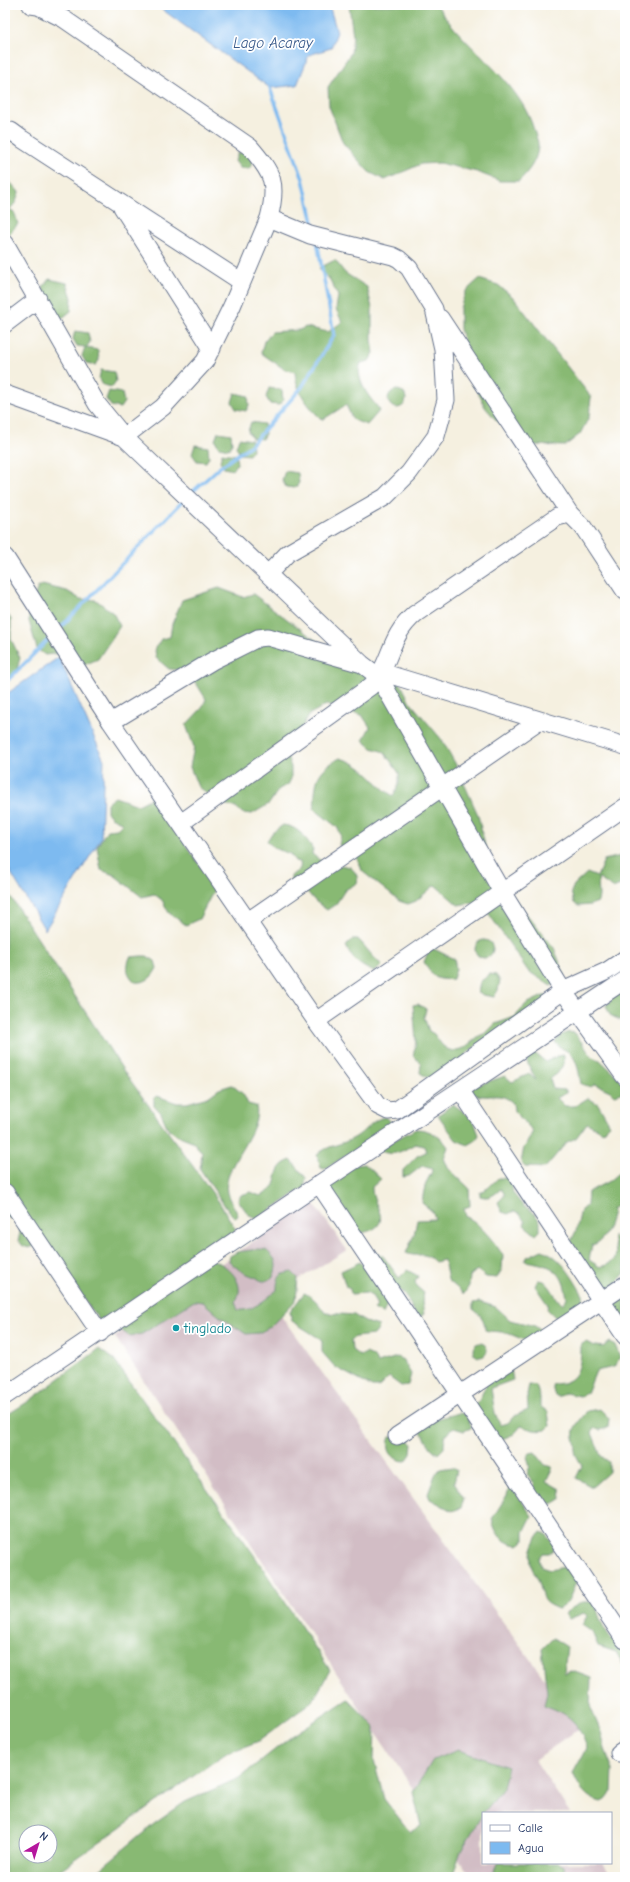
<svg xmlns="http://www.w3.org/2000/svg" width="630" height="1882" font-family="'Comic Neue',sans-serif">
	<style>
		.industrial { fill: #d2bdc5 }
		.forest { fill: #88b973; stroke: #527468; fill-rule: evenodd }
		.water { fill: #7dbaf0; stroke: #4c74a7 }
		.lines { fill: none; stroke-linecap: round; stroke-linejoin: round }
		.stream { stroke: #7dbaf0; stroke-width: 3.5 }
		.minor-casing { stroke: #67738c; stroke-width: 19 }
		.minor { stroke: #fff; stroke-width: 17 }
		.culture-dot { fill: #0f9aa8; stroke: #fff; stroke-width: 1.5 }
		.labels { text-anchor: middle; stroke-width: 3.5; stroke-linejoin: round; paint-order: stroke }
		.culture-label { font-size: 14px; fill: #0d838f; stroke: #fff; text-anchor: start }
		.water-label { font-size: 15px; font-style: italic; fill: #38598a; stroke: #fff }
	</style>
	<rect width="100%" height="100%" fill="#fff"/>
	<filter id="ink" filterUnits="userSpaceOnUse"><feTurbulence type="fractalNoise" baseFrequency=".025" numOctaves="2"/><feDisplacementMap in="SourceGraphic" scale="8" xChannelSelector="R" yChannelSelector="G"/><feConvolveMatrix kernelMatrix="1 2 1 2 8 2 1 2 1" color-interpolation-filters="sRGB"/></filter>
	<filter id="wash" filterUnits="userSpaceOnUse"><feTurbulence type="fractalNoise" baseFrequency=".012" numOctaves="4" result="noise"/><feDisplacementMap in="SourceGraphic" scale="16" xChannelSelector="R" yChannelSelector="G"/><feGaussianBlur stdDeviation="0.9" result="paint"/><feColorMatrix in="noise" values="0 0 0 0 0 0 0 0 0 0 0 0 0 0 0 0 0 1.4 0 .05"/><feComposite in="paint" operator="in"/></filter>
	<g filter="url(#wash)">
		<rect width="100%" height="100%" fill="#f5f0e0"/>
		<path class="industrial" d="M312,1201L347,1250L268,1298L580,1728L535,1760L570,1813H483V1863H603L612,1877H471L115,1337Z"/>
		<path class="forest" d="M349,5H437C465,51 520,78 535,133C536,137 539,143 538,147C537,161 528,172 519,181H500L477,172L440,163L421,164L385,180L369,172L343,143L329,106L328,87L351,53L353,36Z
			M238,152L251,154L252,164L249,169L240,168L235,161Z
			M5,170L10,182L19,192L16,202L10,209L15,214L18,224L5,238Z
			M335,260L345,273L367,287L372,308V340L374,353L369,361L361,363C354,380 370,398 380,410L367,425L353,420L346,405L322,420C309,407 296,392 295,372L284,369L261,353L264,341L272,332L299,330L306,327L328,332L342,322L336,309L338,296L330,280L319,268Z
			M49,279L67,283L72,298L71,311L61,319L53,316L45,300L43,287Z
			M479,279L498,285L513,297L591,397L589,417L580,434L565,446L528,445L496,420L485,407L477,390L460,329V308L466,291Z
			M75,331L88,333L90,342L86,348L98,350L99,360L96,365L86,363L82,356L85,347L77,346L73,339Z
			M101,370L114,372L116,381L112,387L103,385L99,378Z
			M269,388L282,390L283,400L279,405L270,404L266,397Z
			M388 399a9 9 0 1 1 18 0a9 9 0 1 1-18 0Z
			M109,391L122,393L124,402L120,408L111,406L106,399Z
			M235,393L248,396L249,405L246,411L236,409L232,402Z
			M251,422L264,424L265,434L262,439L252,438L248,431Z
			M218,432L231,434L232,443L229,449L219,447L215,440Z
			M239,438L252,440L253,450L249,455L240,454L236,447Z
			M195,445L208,447L209,457L206,462L197,461L192,454Z
			M222,453L236,455L237,464L233,470L224,468L220,461Z
			M285,471L298,473L299,483L295,488L286,487L282,480Z
			M42,585L67,591L80,599L96,600L113,613L120,626L98,659L79,667L61,653L45,655L37,649L29,621V610L38,587Z
			M219,588L243,597L253,594L318,642L375,666L401,684L410,702L442,740L455,763L478,815L489,863L496,876L554,948L565,976L551,986L528,971L485,908L476,902L458,905L435,885L416,901L408,904L399,901L362,871L358,859L339,845L341,835L337,827L314,809C316,781 314,772 340,758C365,764 374,784 393,796L399,784V773L384,752L372,748L363,740L370,727L362,715L326,705L310,714L286,753L291,767V779L288,785L279,789L269,804L252,814L242,813L237,808L218,802L198,787L190,767L194,747L186,725L202,708L206,699L196,683L179,670L169,669L156,658L155,649L161,639L170,637L172,624L182,600Z
			M5,611L11,619V639L20,658L17,669L5,685Z
			M115,797L138,805L153,797L215,888L199,919L186,925L169,913L162,900L154,894L142,897L114,875L101,870L97,847L107,830L117,829L123,823L111,817L107,812V803Z
			M283,825C298,826 306,838 313,849L312,854L321,861L350,867C355,871 359,877 357,883L345,890L336,904L327,910L315,901L303,887L291,885V876C297,870 302,871 300,862L295,861L290,854L274,848L267,841L272,833Z
			M621,856L625,864V883L613,888L598,878L599,896L598,902L590,905L578,906L574,903L571,892L574,885L587,873L597,877L604,860Z
			M5,888L125,1073L219,1202L236,1230L210,1259C228,1264 248,1284 235,1302L238,1310C252,1312 266,1299 277,1290C277,1277 279,1274 292,1272L298,1278L296,1300L270,1327L259,1333L246,1334L219,1316L203,1302L194,1301L142,1334L129,1336L118,1328L101,1323L5,1188Z
			M353,939H358C367,948 372,957 382,965L375,972C361,967 352,960 346,946Z
			M475 949a9 9 0 1 1 18 0a9 9 0 1 1-18 0Z
			M434,949L454,959L456,969L453,979C434,981 433,976 424,962L429,950Z
			M141,956H147L155,961L157,968C152,978 146,983 135,982C126,973 126,968 130,957Z
			M490,974L496,975L500,981L498,990L494,997L483,995L478,993L480,982Z
			M617,991L625,995V1017L620,1020L610,1015L606,1006Z
			M543,996H548L553,1000L544,1010L519,1023L512,1032L505,1037L479,1044L468,1052L463,1062L447,1067L432,1080L420,1073L421,1063L413,1056L416,1041L413,1005L418,1004L426,1009L424,1017L429,1031L434,1034L442,1045L447,1049L453,1051L464,1048L479,1036L486,1033L495,1024L515,1017L526,1004Z
			M569,1032L575,1033L592,1057L600,1060L625,1084L621,1093L614,1095L610,1091L595,1084L591,1087L581,1084C579,1074 578,1062 571,1054C567,1050 560,1049 555,1042L561,1035Z
			M532,1051L546,1062L557,1056L564,1055V1063L558,1073L550,1079L553,1089L566,1090V1093L557,1098L565,1106H575L588,1098L598,1104L610,1125L603,1132L587,1123L576,1138L567,1142L545,1168L525,1167L521,1163L524,1147L526,1145L533,1131L514,1111L513,1103C499,1090 490,1100 473,1094L472,1087L505,1076L512,1082L529,1074L536,1080L526,1060Z
			M232,1085L243,1094L248,1104L256,1106C263,1132 221,1166 227,1193C229,1200 235,1208 238,1215L236,1218L229,1212L200,1169L202,1152L192,1141L177,1135L168,1129L161,1113L154,1105V1098L157,1096L177,1103H187L208,1097L219,1089Z
			M453,1104L473,1119L479,1135L475,1141L468,1145L456,1140L438,1115Z
			M385,1117L394,1125L325,1169L321,1168L317,1155C327,1145 342,1145 354,1138C365,1132 372,1119 385,1117Z
			M416,1129C429,1129 441,1136 448,1147L444,1158L448,1168L469,1188L470,1206L464,1208L466,1217C476,1219 499,1247 503,1256L502,1269L497,1278L486,1277L477,1270L470,1276L469,1286L464,1294L448,1280L444,1260L435,1262C422,1249 420,1259 406,1253L414,1235L417,1220L435,1219L433,1212L422,1203C423,1196 424,1187 427,1181C429,1176 432,1174 432,1169L422,1166L409,1176L403,1177V1170L417,1156L426,1152L424,1146L415,1144C400,1152 393,1158 377,1149Z
			M291,1160L306,1178L304,1188L257,1219L248,1214L238,1200L241,1195L251,1192L260,1196C281,1188 272,1175 282,1165C284,1163 288,1161 291,1160Z
			M365,1164L381,1179L372,1187C372,1198 376,1202 379,1211C386,1227 369,1233 357,1233L326,1184L355,1165Z
			M623,1169H625V1200L611,1210L613,1211C610,1223 606,1242 592,1245L589,1260L600,1267C621,1261 616,1254 613,1236L625,1244V1273L609,1291L595,1290L571,1241L576,1231L581,1210L587,1205L588,1192L609,1181Z
			M498,1178H510L513,1193L523,1206L532,1211L540,1221V1231L536,1235L524,1225L525,1222L519,1213L514,1211L508,1214L502,1212L498,1202L504,1196V1193L501,1189C494,1195 489,1199 480,1196V1192L488,1188Z
			M5,1202L34,1246L29,1248L23,1246L18,1240C23,1227 18,1219 5,1216Z
			M259,1249L266,1250C269,1253 273,1256 275,1260C278,1268 274,1282 263,1281C260,1281 258,1278 255,1277C241,1272 239,1270 229,1261L230,1256L237,1252Z
			M542,1250C562,1257 572,1277 583,1295C586,1305 571,1313 563,1319L555,1317L547,1309L548,1305L535,1286L538,1280L544,1281C552,1287 555,1298 562,1304L567,1298C563,1269 551,1265 525,1261L527,1257Z
			M376,1253L383,1256L399,1278L407,1270L418,1276L415,1282L417,1287L424,1293L422,1302L424,1314L418,1319L405,1295L394,1285Z
			M360,1262L388,1302L383,1314L374,1309L377,1306L373,1297L367,1293L351,1294L350,1289L346,1287L341,1271Z
			M625,1283V1320C611,1300 613,1303 625,1283Z
			M304,1293C314,1297 319,1304 325,1313L354,1315L365,1322L379,1326L378,1330L374,1335L355,1337L351,1340L352,1350L360,1356L366,1353L373,1356L378,1363L397,1357L403,1360L411,1374L408,1385L401,1386L389,1377L379,1387H372L335,1367L322,1352V1340L292,1321L290,1312Z
			M480,1302L496,1307L510,1320L535,1326L543,1332L529,1341C519,1339 511,1333 501,1332C495,1331 491,1332 485,1330C485,1320 481,1315 473,1309V1303Z
			M586,1342L594,1346L604,1347L610,1342L615,1345L620,1357L614,1367L596,1371L587,1393L580,1396L565,1393L558,1397L554,1394L552,1385C557,1383 563,1384 568,1381C581,1375 581,1356 581,1344Z
			M473 1350a7 7 0 1 1 14 0a7 7 0 1 1-14 0Z
			M99,1349L114,1360L252,1552L330,1670L313,1701L259,1741L225,1754L50,1877H5V1416L29,1401ZM26,1832H50V1856H26Z
			M511,1369L513,1380L491,1388L495,1414L501,1425L508,1423L514,1416L528,1410L527,1394L529,1385L536,1386L540,1397V1406L548,1412L550,1426L546,1430C536,1432 530,1429 521,1426L514,1434L495,1442L475,1405L479,1401L490,1376Z
			M600,1409L609,1418L608,1428L600,1430L594,1428L592,1433L601,1456L609,1462V1472L592,1487L576,1478L582,1466L575,1453C578,1444 572,1438 574,1430C576,1424 584,1416 587,1411Z
			M459,1413L465,1414L471,1425V1428L464,1431L454,1428C445,1433 444,1438 444,1448L438,1454L431,1448L418,1427L439,1418Z
			M390,1437L408,1438L412,1444L411,1454L406,1461C392,1461 385,1449 390,1437Z
			M535,1452L545,1465L553,1467L546,1481L560,1489L561,1499L552,1504L535,1498L533,1487L535,1484L527,1474L530,1466L527,1457L530,1453Z
			M453,1467L457,1470L454,1483L464,1498L461,1508L452,1511L430,1499L428,1494L435,1475L440,1469Z
			M512,1487L532,1516L524,1532V1541L519,1545C503,1544 495,1534 492,1519L507,1495L509,1488Z
			M541,1532L546,1534L555,1545L553,1550L549,1553H543L539,1559L541,1567L550,1570L574,1565L579,1579C570,1589 573,1602 558,1609C539,1601 544,1599 539,1582C538,1577 534,1573 532,1568C528,1556 533,1542 541,1532Z
			M583,1602H593C597,1608 598,1613 600,1619C605,1632 615,1645 625,1653V1668L616,1652L598,1646L592,1632L582,1625L587,1616L584,1613L569,1619L565,1614L570,1609Z
			M553,1638L567,1647L564,1673L572,1671L591,1678L590,1706L601,1732L605,1749L613,1770L612,1791L605,1800L601,1802C585,1798 579,1787 573,1773L587,1748C578,1722 571,1715 544,1705L547,1693L542,1649Z
			M348,1699L375,1727L374,1760L384,1799L410,1832L421,1826L413,1792L433,1760L458,1750L508,1767L502,1791L483,1813L461,1851L452,1877H94L95,1873L154,1824L185,1802L239,1778L292,1736Z
			M498,1863H559L564,1866L566,1877H498L494,1871Z"/>
		<path class="water" d="M156,5H329L337,32L331,48L309,55L297,85L270,88Z
			M59,657L104,760L101,838L45,930L5,863V695Z"/>
		<g class="lines">
			<path class="stream" d="M270,88L303,179L315,231
				M190,494L220,467L251,445L302,387L334,335L317,241
				M58,630L183,501
				M5,683L51,637"/>
		</g>
	</g>
	<g filter="url(#ink)">
		<g class="lines">
			<g class="minor-casing">
				<path id="minor" d="M5,131H11L22,139L242,282
					M122,207L212,349
					M5,243L97,404L124,437L362,664L379,677L502,892L563,991L625,1077
					M440,318L570,514L583,527L625,591
					M5,324L38,299
					M5,394L124,437L163,407L205,361L232,306L269,218C278,183 273,174 250,147L64,19L38,6L31,5
					M5,557L111,722L316,1021L378,1106L388,1111L397,1110L563,991L607,971L625,959
					M268,574L288,553L385,497L409,473L436,436L446,400L443,349L434,309L409,268L399,259L393,256L310,235L269,218
					M381,672L625,746
					M111,722L212,661L258,638L268,637L359,663
					M181,823L371,686C392,663 388,637 415,614L557,517L570,514
					M248,921L540,720
					M316,1021L625,807
					M460,1090L625,1336
					M319,1184L625,1640
					M5,1192L100,1333
					M5,1396L319,1184L625,980
					M397,1436L625,1285
					M619,1753L625,1749"/>
			</g>
			<use href="#minor" class="minor"/>
		</g>
	</g>
	<circle class="culture-dot" cx="176" cy="1328" r="4"/>
	<g class="labels">
		<g class="culture-label">
			<text x="184" y="1333">tinglado</text>
		</g>
		<g class="water-label">
			<text x="273" y="48">Lago Acaray</text>
		</g>
	</g>
	<rect width="630" height="1882" fill="none" stroke="#fff" stroke-width="20"/>
	<rect x="482" y="1812" width="130" height="52" fill="#ffffff" stroke="#a4acbf"/>
	<rect x="490" y="1825" width="20" height="6" fill="#ffffff" stroke="#a4acbf"/>
	<text x="518" y="1832" font-size="12" fill="#1b2f5e">Calle</text>
	<rect x="490" y="1842" width="20" height="12" fill="#7dbaf0" stroke="#a4acbf"/>
	<text x="518" y="1852" font-size="12" fill="#1b2f5e">Agua</text>
	<g transform="translate(38 1844) rotate(38)"><circle r="19" fill="#ffffff" stroke="#a4acbf"/>
	<path d="M0-3L7 15L0 10L-7 15Z" fill="#b5179e"/>
	<text y="-6" font-size="11" font-weight="bold" text-anchor="middle" fill="#1b2f5e">N</text>
	</g>
</svg>
